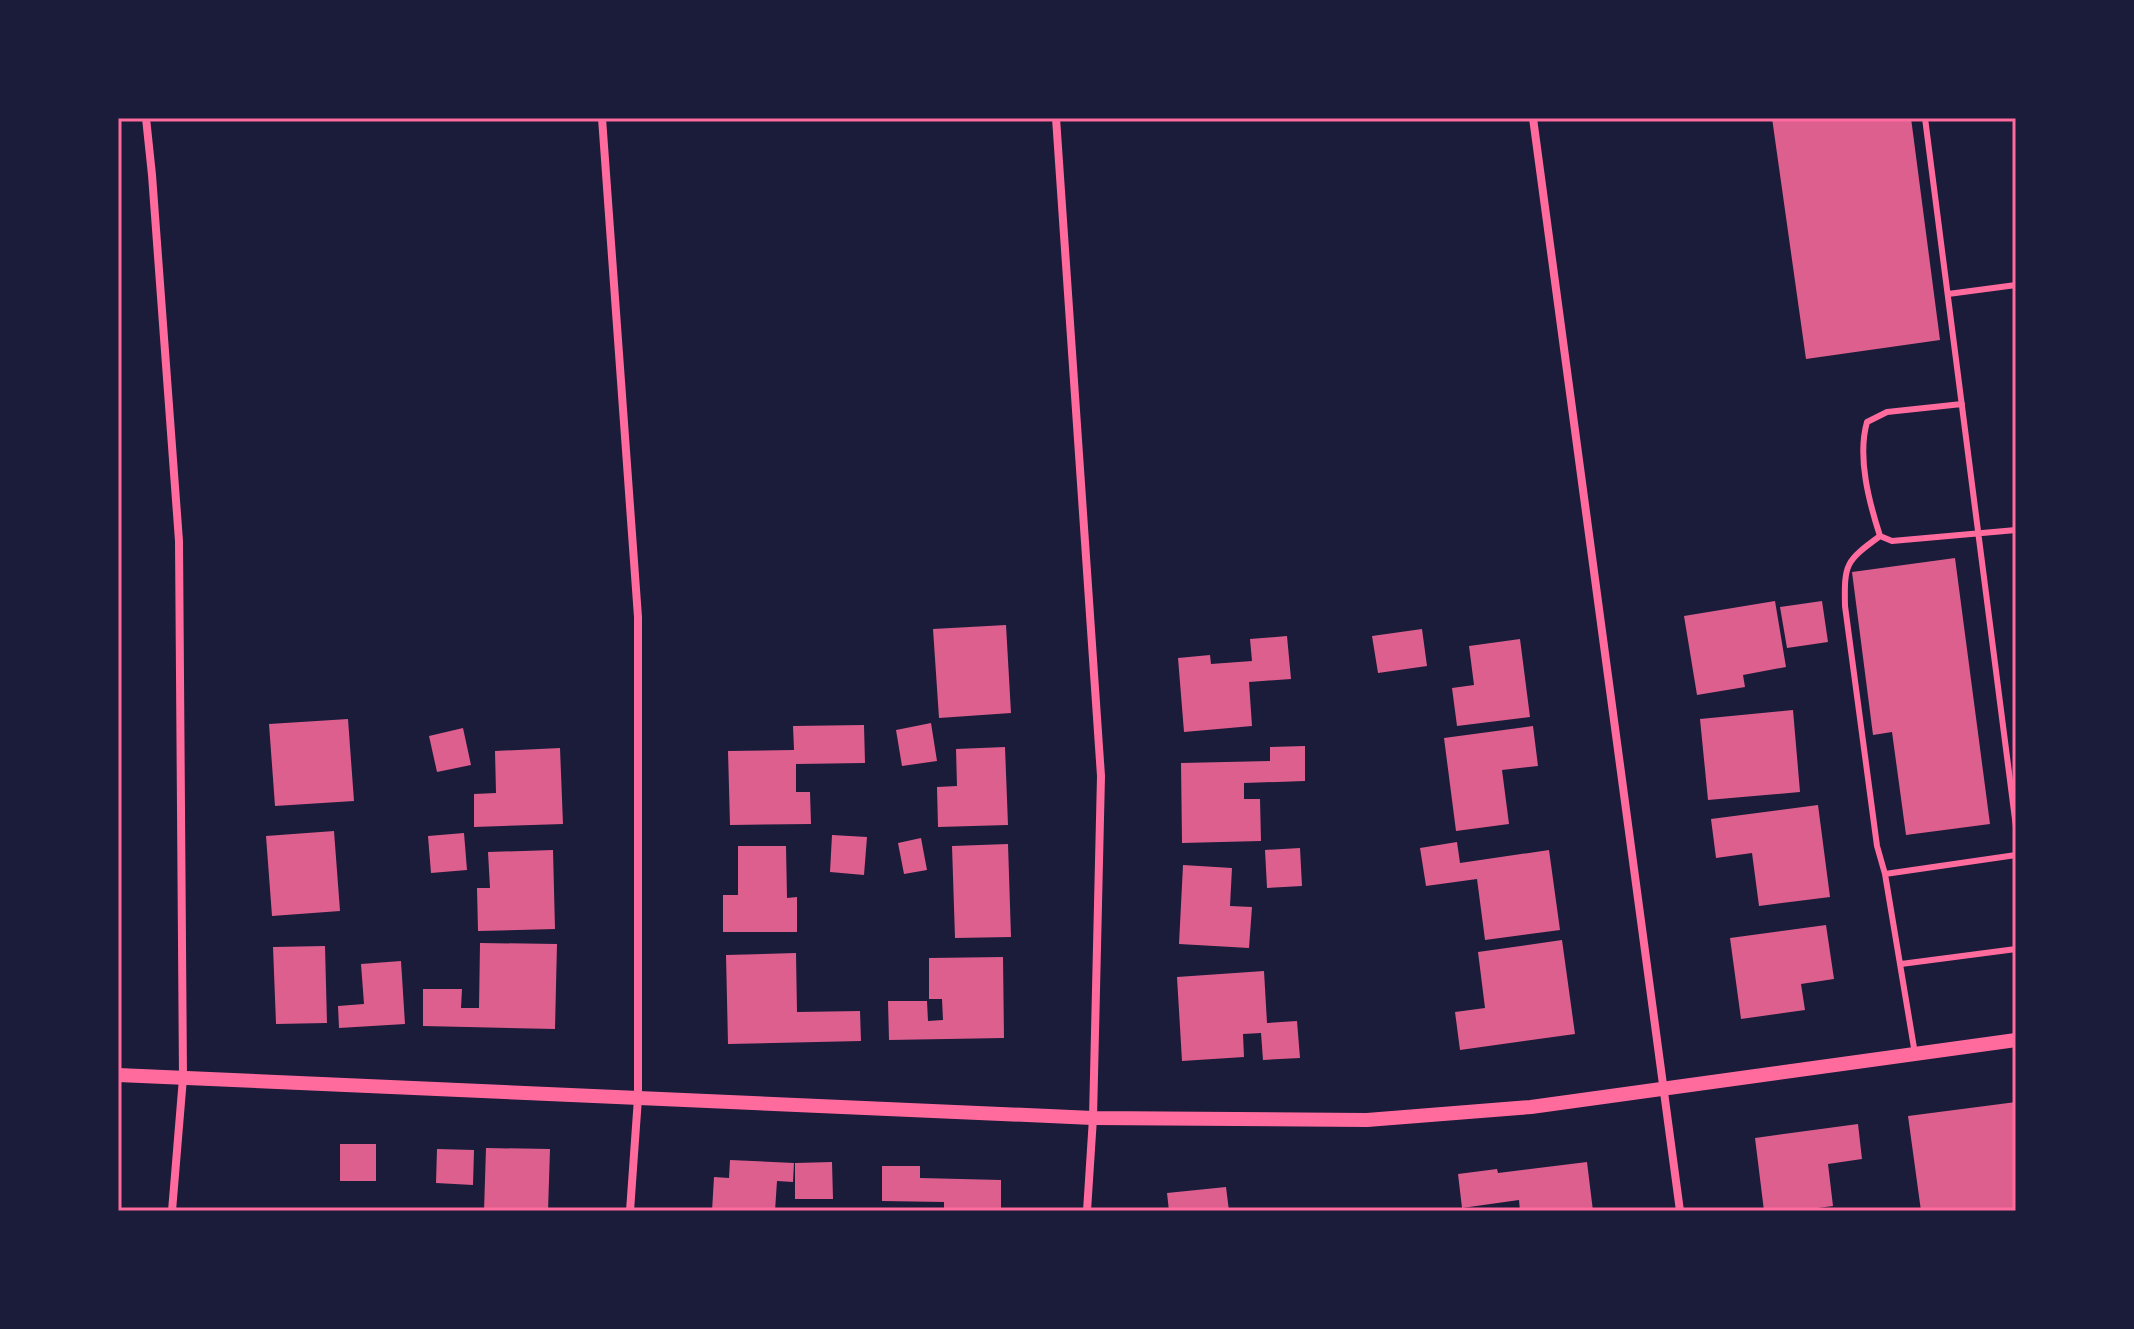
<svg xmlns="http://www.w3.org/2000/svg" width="2134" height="1329" font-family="Helvetica,sans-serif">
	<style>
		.building { fill: #dd5f8e }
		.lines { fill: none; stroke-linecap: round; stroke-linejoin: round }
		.service { stroke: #ff6b9d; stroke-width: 6 }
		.minor { stroke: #ff6b9d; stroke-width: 8 }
		.tertiary { stroke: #ff6b9d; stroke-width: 14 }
		.neatline { fill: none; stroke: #ff6b9d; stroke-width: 3 }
	</style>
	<rect width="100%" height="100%" fill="#1b1b3a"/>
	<path class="building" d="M1772,118H1911L1940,340L1806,359Z
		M1955,558L1990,824L1906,835L1892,732L1873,735L1852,572Z
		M1775,601L1786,667L1743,675L1745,687L1697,695L1684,616Z
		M1822,601L1828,642L1787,648L1780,607Z
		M1006,625L1011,713L939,718L933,629Z
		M1422,629L1427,666L1378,673L1372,636Z
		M1287,636L1291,679L1249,682L1252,726L1184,732L1178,658L1210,655L1211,664L1252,661L1250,639Z
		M1520,639L1530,717L1457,726L1452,688L1474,685L1469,646Z
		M1793,710L1800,792L1708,800L1700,719Z
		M348,719L354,801L275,806L269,724Z
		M931,723L937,761L902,766L896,730Z
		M864,725L865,763L796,764V792H810L811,824L730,825L728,751L794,750L793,726Z
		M1533,726L1538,766L1502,770L1509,824L1456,831L1444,738Z
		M463,728L471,765L437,772L429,736Z
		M1305,746V781L1244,783V799H1260L1261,841L1182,843L1181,763L1270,761V747Z
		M1005,747L1008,825L938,827L937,787L957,786L956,749Z
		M560,748L563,824L474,827V794L496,793L495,751Z
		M1818,805L1830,897L1759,906L1752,853L1716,858L1711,819Z
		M334,831L340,911L272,916L266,836Z
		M464,833L467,870L431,873L428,836Z
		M832,835L867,837L864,875L830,872Z
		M921,838L927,870L904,874L898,843Z
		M1457,842L1460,863L1549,850L1560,930L1485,940L1477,879L1426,886L1420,848Z
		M1008,844L1011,937L955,938L952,846Z
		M738,846H786L787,898L797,897V932H723V895H738Z
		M1300,848L1302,886L1267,888L1265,850Z
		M553,850L555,929L478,931L477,888H490L488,852Z
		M1183,865L1232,868L1230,906L1252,907L1249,948L1179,944Z
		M1826,925L1834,979L1801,984L1805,1010L1741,1019L1730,938Z
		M1562,940L1575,1034L1460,1050L1455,1012L1485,1008L1478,952Z
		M480,943L557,944L555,1029L423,1026V989H462L461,1008H479Z
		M325,946L327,1023L276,1024L273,947Z
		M796,953L797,1012L860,1011L861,1041L728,1044L726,955Z
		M1003,957L1004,1038L889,1040L888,1001H927L928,1021L943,1020L942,999H929V958Z
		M401,961L405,1024L339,1028L338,1006L364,1004L361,964Z
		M1264,971L1267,1023L1297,1021L1300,1058L1263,1060L1261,1033L1243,1034L1244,1057L1182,1061L1177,977Z
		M2016,1102V1211H1921L1908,1116Z
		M1858,1124L1862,1159L1828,1164L1833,1206L1795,1211H1764L1755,1138Z
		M340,1144H376V1181H340Z
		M486,1148L550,1149L548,1211H484Z
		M437,1149L474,1150L473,1185L436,1183Z
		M730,1160L794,1163L793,1182L777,1181L775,1211H712L714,1177L729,1178Z
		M832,1162L833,1199H795V1163Z
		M1587,1162L1593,1211H1520L1519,1200L1462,1208L1458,1174L1497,1169L1498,1173Z
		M882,1166H920V1178L1001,1180V1211H944V1202L882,1201Z
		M1226,1187L1229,1211H1169L1167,1193Z"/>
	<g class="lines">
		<path class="service" d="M1925,118L2016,827
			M1948,294L2016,285
			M1962,404L1887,412L1867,422C1857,457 1869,502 1880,536L1892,541L2016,530
			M1880,536C1846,561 1844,563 1845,606L1877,846L1885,874L1915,1054
			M1885,874L2016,855
			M1901,964L2016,949"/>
		<path class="minor" d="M146,118L152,175L179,541L183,1078L172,1211
			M602,118L638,617V1098L630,1211
			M1056,118L1101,776L1093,1118L1087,1211
			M1533,118L1680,1211"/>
		<path class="tertiary" d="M118,1075L1093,1118L1367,1120L1531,1107L2016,1040"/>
	</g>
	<rect width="2134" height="1329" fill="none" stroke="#1b1b3a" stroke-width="240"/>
	<rect x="120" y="120" width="1894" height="1089" class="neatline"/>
</svg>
